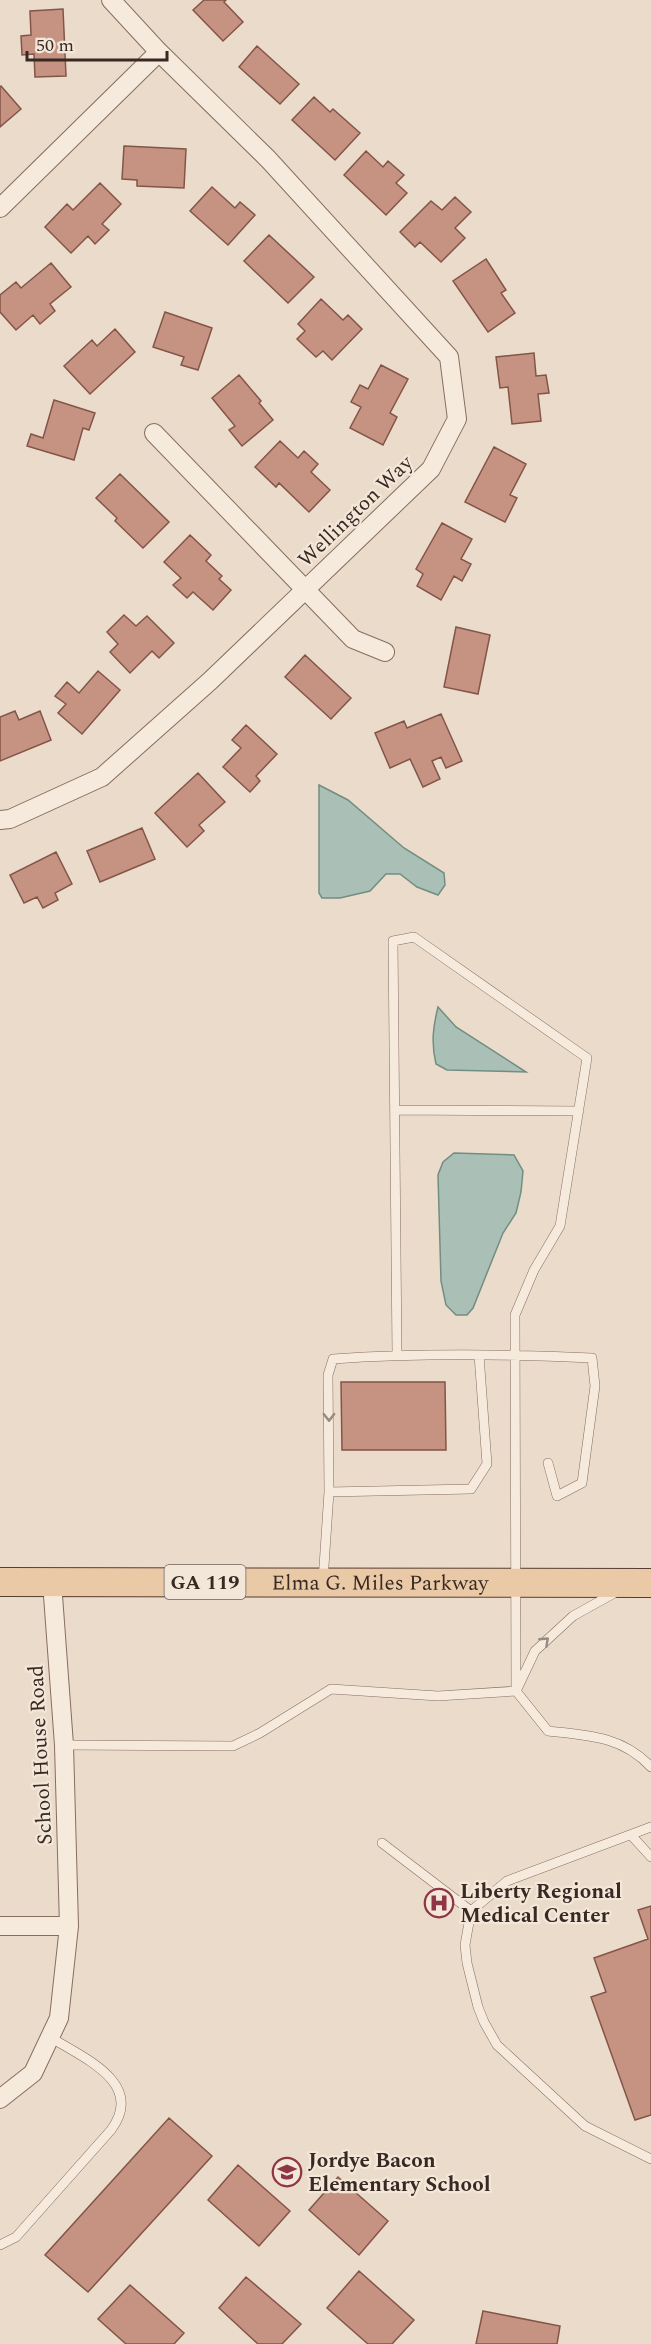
<svg xmlns="http://www.w3.org/2000/svg" width="651" height="2344" font-family="Spectral,serif">
	<style>
		.water { fill: #aac0b6; stroke: #718e82; stroke-width: 1.5 }
		.building { fill: #c69383; stroke: #835548; stroke-width: 1.5 }
		.lines { fill: none; stroke-linecap: round; stroke-linejoin: round }
		.lane-casing { stroke: #866d60; stroke-width: 10 }
		.street-casing { stroke: #866d60; stroke-width: 20 }
		.primary-casing { stroke: #553d33; stroke-width: 30 }
		.lane { stroke: #f6eadd; stroke-width: 9 }
		.street { stroke: #f6eadd; stroke-width: 18 }
		.primary { stroke: #eac9a6; stroke-width: 28 }
		.oneway { stroke: #978a80 }
		.labels { text-anchor: middle; stroke-width: 4.5; stroke-linejoin: round; paint-order: stroke }
		.shield { fill: #f3e7d9; stroke: #706259; stroke-width: 1.5 }
		.shield-label { font-size: 20px; font-weight: bold; fill: #382922 }
		.street-label { font-size: 21px; fill: #382922; stroke: #f3e7d9 }
		.poi-label { font-size: 21px; font-weight: bold; fill: #382922; stroke: #f3e7d9; text-anchor: start }
	</style>
	<rect width="100%" height="100%" fill="#ebdbca"/>
	<path class="water" d="M319,785L348,800L404,848L444,873L445,885L438,895L417,887L400,874H386L370,891L340,898H322L319,893Z
		M438,1007L456,1027L526,1072L447,1070L436,1064C431,1043 433,1027 438,1007Z
		M454,1153L514,1155L523,1171L521,1192L516,1213L503,1233L473,1308L467,1315H456L446,1305L441,1281L438,1175L443,1162Z"/>
	<path class="building" d="M204,0H226L224,2L243,22L223,41L193,10Z
		M63,9L66,76L35,77L34,54L22,55L21,36L31,35L30,11Z
		M257,46L299,84L280,104L239,67Z
		M1,86L21,109L0,127V87Z
		M314,97L330,112L333,109L360,133L335,160L292,120Z
		M124,146L186,149L184,188L137,186V180L122,179Z
		M366,151L383,167L388,161L404,175L396,183L407,193L386,215L344,175Z
		M100,183L121,204L102,224L109,230L95,244L88,236L71,253L45,227L67,204L73,210Z
		M212,187L235,208L240,202L255,215L228,245L190,211Z
		M455,197L471,212L455,228L465,238L441,262L420,242L415,247L400,232L431,201L442,210Z
		M269,235L314,277L288,303L244,261Z
		M486,259L506,290L501,293L515,313L488,332L453,281Z
		M51,263L71,287L50,304L55,311L40,324L33,315L16,330L0,312V295L16,282L21,288Z
		M321,299L343,320L348,315L362,329L332,360L323,351L316,357L297,339L305,331L298,324Z
		M165,312L212,328L198,370L181,365L184,357L153,347Z
		M115,329L135,352L90,394L64,366L92,340L97,346Z
		M534,353L536,376L546,375L549,393L538,394L541,421L512,424L508,387L500,388L496,357Z
		M381,365L408,379L390,413L397,417L383,445L350,428L361,407L351,402L360,385L368,389Z
		M239,375L261,401L259,403L273,420L242,446L229,430L235,426L212,398Z
		M54,400L95,413L89,430L83,428L74,460L27,446L31,434L43,438Z
		M280,441L298,458L304,451L318,464L311,472L330,490L309,512L279,483L276,487L255,467Z
		M494,447L526,464L510,495L517,498L505,522L465,502Z
		M120,474L169,522L143,548L115,521L117,518L96,498Z
		M442,523L472,539L461,559L471,564L462,581L454,576L441,600L417,586L423,574L416,569Z
		M190,535L211,555L206,561L222,576L219,579L231,590L213,610L193,592L187,598L173,585L181,578L164,562Z
		M124,615L136,626L147,616L174,643L159,658L152,651L130,673L110,652L118,644L107,632Z
		M456,627L490,635L478,694L444,687Z
		M305,655L351,698L331,719L285,677Z
		M98,671L120,690L82,734L58,713L66,704L55,696L67,682L79,693Z
		M15,711L19,720L40,711L51,740L0,761V717Z
		M441,714L462,761L446,768L441,757L432,761L440,779L423,787L410,759L390,768L375,733L404,721L407,728Z
		M246,725L277,754L256,776L260,781L250,792L223,767L241,748L232,740Z
		M198,773L225,802L199,825L204,831L187,847L155,813Z
		M142,828L155,859L100,882L87,851Z
		M56,852L72,884L55,893L58,900L43,908L37,897L24,903L10,875Z
		M341,1382H445L446,1450H342Z
		M651,1906V2115L635,2120L591,1997L606,1992L594,1958L648,1939L638,1910Z
		M169,2118L212,2156L88,2292L45,2255Z
		M238,2165L290,2211L259,2246L208,2200Z
		M338,2177L388,2221L359,2255L309,2210Z
		M359,2271L414,2320L392,2344H368L327,2308Z
		M246,2277L301,2324L282,2344H258L219,2308Z
		M130,2285L184,2333L174,2344H126L98,2319Z
		M483,2311L560,2326L557,2344H476Z"/>
	<g class="lines">
		<g class="lane-casing">
			<path id="lane" d="M395,1110L579,1111
				M397,1354L393,941L414,937L587,1058L560,1226L534,1270L515,1315L516,1691L548,1731C587,1735 622,1736 651,1767
				M329,1492L471,1489L487,1464L479,1355
				M323,1581L329,1492L328,1375L333,1359C420,1353 505,1354 592,1358L595,1386L582,1483L557,1496L548,1463
				M517,1689L535,1651L573,1616L618,1591
				M64,1745L233,1746L260,1733L331,1689L438,1696L516,1691
				M651,1827L507,1881L471,1911L465,1945L467,1963L478,2007L484,2022L497,2045L585,2126L651,2159
				M631,1835L651,1857
				M382,1843L471,1911
				M0,2245L16,2237L111,2130C146,2083 83,2058 50,2037"/>
		</g>
		<g class="street-casing">
			<path id="street" d="M0,208L159,52
				M154,433L353,639L385,652
				M0,820L10,819L102,777L210,681L431,469L457,419L449,357L268,159L159,52L111,0
				M0,1926H69
				M0,2099L33,2073L59,2018L69,1926L64,1745L52,1582"/>
		</g>
		<g class="primary-casing">
			<g id="primary">
				<path id="s1" d="M0,1582L651,1583"/>
			</g>
		</g>
		<use href="#lane" class="lane"/>
		<use href="#street" class="street"/>
		<use href="#primary" class="primary"/>
	</g>
	<defs><path id="oneway-chevron" d="M-2-3.5L2.5 0L-2 3.5" fill="none" stroke-width="1.6" stroke-linecap="round" stroke-linejoin="round" transform="scale(1.5)"/></defs>
	<g class="oneway">
		<use href="#oneway-chevron" transform="translate(329 1417) rotate(89)"/>
		<use href="#oneway-chevron" transform="translate(545 1641) rotate(-43)"/>
	</g>
	<defs>
		<g id="hospital-ring" transform="scale(1.5)"><circle r="9.5" fill="#f3e7d9" stroke="#903546" stroke-width="1.5"/><path d="M-5-5h3v3.5h4V-5h3V5h-3V1.5h-4V5h-3Z" fill="#903546"/></g>
		<g id="school-ring" transform="scale(1.5)"><circle r="9.5" fill="#f3e7d9" stroke="#903546" stroke-width="1.5"/><path d="M0-5L7-2L0 1L-7-2ZM-4 1L0 2.5L4 1V4Q0 6-4 4Z" fill="#903546"/></g>
	</defs>
	<g fill-rule="evenodd">
		<use href="#hospital-ring" x="439" y="1903"/>
		<use href="#school-ring" x="287" y="2172"/>
	</g>
	<g class="labels">
		<rect class="shield" x="164.5" y="1565" width="81" height="34" rx="4.5"/>
		<g class="shield-label">
			<text x="205" y="1589">GA 119</text>
		</g>
		<g class="street-label">
			<text transform="translate(355 511) rotate(-44)" y="7">Wellington Way</text>
			<text dy="7" stroke="none"><textPath href="#s1" startOffset="380">Elma G. Miles Parkway</textPath></text>
			<text transform="translate(40 1755) rotate(-93)" y="7">School House Road</text>
		</g>
		<g class="poi-label">
			<text x="460" y="1898">Liberty Regional<tspan x="460" dy="24">Medical Center</tspan></text>
			<text x="308" y="2167">Jordye Bacon<tspan x="308" dy="24">Elementary School</tspan></text>
		</g>
	</g>
	<path d="M27 51v9h140v-9" fill="none" stroke="#382922" stroke-width="3"/>
	<text x="36" y="51" font-size="18" fill="#382922" stroke="#f3e7d9" stroke-width="4.5" paint-order="stroke">50 m</text>
</svg>
